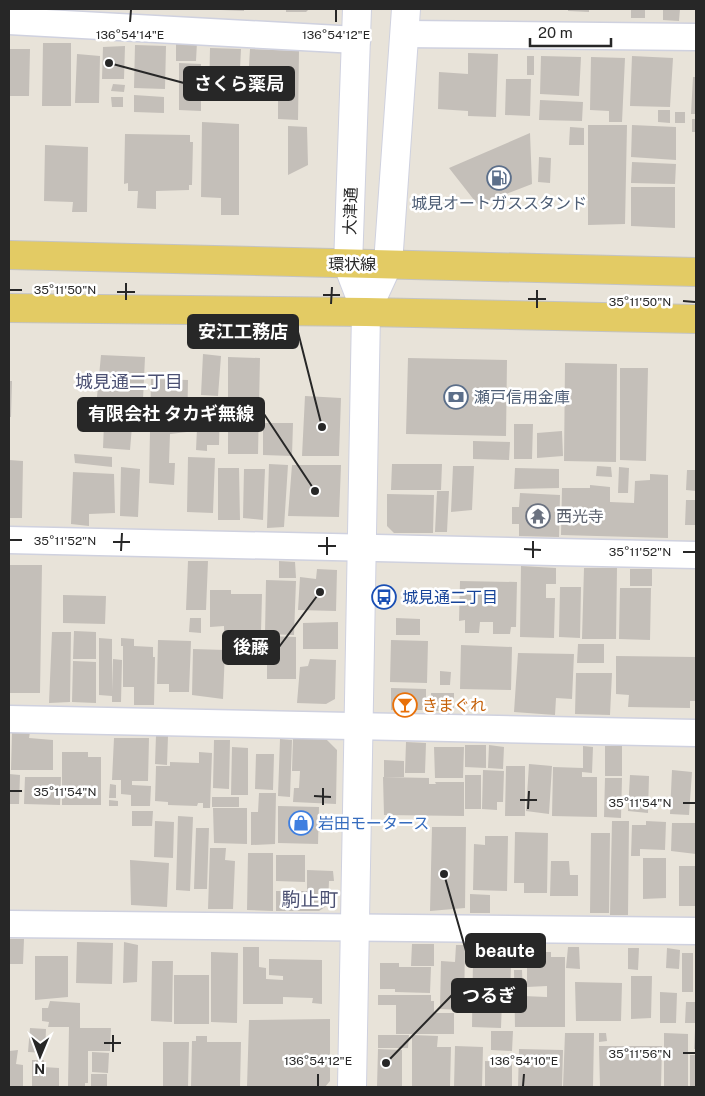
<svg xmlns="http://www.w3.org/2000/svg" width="705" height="1096" font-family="'Public Sans','Noto Sans JP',sans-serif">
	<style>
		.building { fill: #c4bfb9 }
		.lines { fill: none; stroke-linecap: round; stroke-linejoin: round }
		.street-casing { stroke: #cfd1df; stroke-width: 29 }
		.secondary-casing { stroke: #cfd1df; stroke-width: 30 }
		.primary-casing { stroke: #c3c3c3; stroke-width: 30 }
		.street { stroke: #fff; stroke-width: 26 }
		.secondary { stroke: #fff; stroke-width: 28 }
		.primary { stroke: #e3cb64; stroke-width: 28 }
		.ticks { fill: none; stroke: #272727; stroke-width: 2 }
		.labels { text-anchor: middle; stroke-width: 5; stroke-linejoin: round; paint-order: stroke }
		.service-label { font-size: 16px; fill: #4e5e75; stroke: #fff }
		.street-label { font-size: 16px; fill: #272727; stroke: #fff }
		.worship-label { font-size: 16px; fill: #5b616d; stroke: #fff; text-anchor: start }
		.transit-label { font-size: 16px; fill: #164399; stroke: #fff; text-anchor: start }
		.food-label { font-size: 16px; fill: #c56008; stroke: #fff; text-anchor: start }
		.shop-label { font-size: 16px; fill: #366cbe; stroke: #fff; text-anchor: start }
		.neighbourhood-label { font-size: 18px; fill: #4c5173; stroke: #fff }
		.quarter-label { font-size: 19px; fill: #4c5173; stroke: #fff }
		.ticks-label { font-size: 12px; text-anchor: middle; fill: #272727; stroke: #fff; stroke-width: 5; stroke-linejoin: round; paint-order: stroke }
		.leader { fill: none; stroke: #272727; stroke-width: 2 }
		.callout-dot { fill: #272727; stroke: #fff; stroke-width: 2 }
		.callout { fill: #272727; stroke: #272727; stroke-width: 2 }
		.callout-label { font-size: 18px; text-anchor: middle; font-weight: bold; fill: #fff }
	</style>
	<rect width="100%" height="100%" fill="#e8e3d9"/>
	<path class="building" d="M221,9H244V11L221,10Z
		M286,9H309L306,12H286Z
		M568,9H589V12L568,11Z
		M631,9H645V18H631Z
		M663,9H680L679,21L663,20Z
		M176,41L197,42L196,61H176Z
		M43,43H71V106H42Z
		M135,45L166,46L165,89L134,88Z
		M125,46L124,79H102L103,47Z
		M210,48L241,49L239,89L224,88L223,95H209Z
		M9,49H30L29,96H9Z
		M250,49L299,51L298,120L278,119V101L247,99Z
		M468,53L498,54L496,117L468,116V111L438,109L439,72L468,74Z
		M77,54L100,56L99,103H75Z
		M527,56H534V75H527Z
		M541,56L581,57L579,96L540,94Z
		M632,56L673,58L670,107L630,106Z
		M591,57L625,58L622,122H609V111L590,110Z
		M179,63L201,64V111L179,110Z
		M693,77H696V114H691Z
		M506,79H531L530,116L505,115Z
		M113,84L125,85L124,92L111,91Z
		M134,95L164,97V113L134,112Z
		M111,97H123V107H112Z
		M540,100L583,102L582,121L539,120Z
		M658,110H670V123L658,122Z
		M675,112H685V123H675Z
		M692,119H696V132H692Z
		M202,122L239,124V215H221V198L201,197Z
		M588,125H627L625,224L588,225Z
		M632,125L676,127V160L631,157Z
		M288,126L307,127L308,165L288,175Z
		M570,127L584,128V145H569Z
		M530,133L532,184L478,205L449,168Z
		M125,134L190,135V142H193L192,185H189V190L156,191V209L137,208L138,191H128V183L124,184Z
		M45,145L88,147L87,212H72L73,202L44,201Z
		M539,157L551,158L550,183L538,182Z
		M632,162L676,164L675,184L631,183Z
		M631,187H675V228L631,226Z
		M203,354L221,356L218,396L201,395Z
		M101,355L145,357L143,400H138V426H132L130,450L103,448L105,398L97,397Z
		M228,357L260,358L258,454H228Z
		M408,358L507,360L506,436L406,434Z
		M565,363L617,364L616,462L564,461Z
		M620,368H648L646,461L620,460Z
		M151,379L188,380L187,432L170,434L169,463H175L174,485L149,483Z
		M9,381H12L11,417H9Z
		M305,396L341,398L339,456H302Z
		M198,406L220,407L219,445H207V451L196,450Z
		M263,423H293L292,456L263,455Z
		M514,424H533L532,459H514Z
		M562,431L563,456L537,458V433Z
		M473,441L510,442L509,460L473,459Z
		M74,454L112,457V467L75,463Z
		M188,457L215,458L213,513L187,512Z
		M9,460L23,461L22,518H9Z
		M269,464L288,465L284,527L267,528Z
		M392,464H442L441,490H391Z
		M292,465H341L339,517L288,516Z
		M453,466H474L472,510L451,512Z
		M597,466L611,467L612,477L596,476Z
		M121,467L140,469L138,517L120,516Z
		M619,467L629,468L628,493H618Z
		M218,468H239L240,520H218Z
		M515,468L559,469V488L514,489Z
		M244,469H265L263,520L243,518Z
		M687,470H696V491L686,490Z
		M73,472L114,474L115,513L89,514V526L71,524Z
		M650,474L668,475V538L561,535L562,488H590V485L610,487V502L634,503L635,481L650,480Z
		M437,491H449L447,532H435Z
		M520,493L560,495L559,537L519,536V524H512V507H519Z
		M387,494L434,495L433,533H394L387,526Z
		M686,500H696V525H685Z
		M188,561H208L206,610H186Z
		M279,561L295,562L296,578H279Z
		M9,565H42L40,693H9Z
		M521,566L556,568V584H546V598H555L554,638L520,637Z
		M584,568H617L616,639H582Z
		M317,569L337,570L336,611L298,610L300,577L316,579Z
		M630,569H652V586H630Z
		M266,580L296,581L294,635L265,634Z
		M460,581L517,582L516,627H511L510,634H493V622H480L479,633H465V620L459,621Z
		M560,587H581L580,638L559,637Z
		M620,588H651L650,640L619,639Z
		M210,590H231V594H262L261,632L224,631V626L210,627Z
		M63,595L106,596L105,624L63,623Z
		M190,618H201V633L189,632Z
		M396,618L420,619V635H396Z
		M338,622V649H303V623Z
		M74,631L96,632V659H73Z
		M52,632H71L70,702L49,703Z
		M267,636L296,637V679H267Z
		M99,638L112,639V692L113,659L122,660L121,702H112V696L99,695Z
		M121,638L134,639V646L153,647V657H155L154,705H134V687H123V646H121Z
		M158,640L191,641L189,692H169V684H157Z
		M391,640L428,641L427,683L390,682Z
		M578,644H604V663H577Z
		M461,645L512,647L511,690L460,689Z
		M193,649L225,650L223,699L192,695Z
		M518,653L574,654L572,699L556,698L555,715L514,712Z
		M616,656L696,657V701H690V708L628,707L629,695L616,694Z
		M310,659L336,660L335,699L326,704L297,703L300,667L308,666Z
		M73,661L96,662V703L72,702Z
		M440,671L451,672L450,685H440Z
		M576,673H612L610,715L575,714Z
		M391,688L426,689V710H391Z
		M431,693H454V711H431Z
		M30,732L29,738L53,740V770H11L12,733Z
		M156,735L168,736L167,765L155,764Z
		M114,738H149L148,781H132V785L151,786L150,806H131V795L121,794V780H112Z
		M293,738L326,739L337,750L336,804L293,802L294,788H299L300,771H292Z
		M280,739L292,740L290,797L278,796Z
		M214,740H230L229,789L213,788Z
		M406,742L426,743L425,773H405Z
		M465,745H486V768L465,767Z
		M489,745L504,747L503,769L488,768Z
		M583,746L593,747L592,773L582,772V777H597V817L552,816L553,767L583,768Z
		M605,746H622V776H605Z
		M232,747L248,748V795H231Z
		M434,747H464L463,778H435Z
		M62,752H88V757H101V805H62Z
		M199,752L212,753L210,808H203V803H198L197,806L168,805V802L155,801L156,766H170V762L199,763Z
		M256,754H274L273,790L255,789Z
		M384,760L404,761V777H384Z
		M529,764L552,766L549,814L526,811Z
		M506,766H525V816H505Z
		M483,770L504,771L503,802H497V810L482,809Z
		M672,770L692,772L689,815L670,814Z
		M9,774L20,775L19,804H9Z
		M465,775H481V809H465Z
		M630,775L649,776L648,813L628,811Z
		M25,777H61L60,805L24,804Z
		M383,777L429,778V784H436L435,782H464V816L384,815Z
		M605,778H622L621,818L604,817Z
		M110,784L116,785V798H109Z
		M259,793H276L275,844L251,845V812H258Z
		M212,797H239V807H212Z
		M109,800L118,801V806H109Z
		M278,806L319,807L318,844L278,843Z
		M213,808H247V844L214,843Z
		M132,811H153L152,826H132Z
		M178,816L193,817L190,891L176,890Z
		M155,821L174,822L173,858L154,857Z
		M612,821H629L628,915H610Z
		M646,821L666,822L665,850L640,849V856H631L632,825H646Z
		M672,823H696V854L671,851Z
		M432,827H466L465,908L430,911Z
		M196,828H209L207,889H194Z
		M515,832L548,833L547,893H524V883H514Z
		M591,833H610L609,913H590Z
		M485,836H508L507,891L473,890L474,844L485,845Z
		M210,848H226L225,860L235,861L233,909H208Z
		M248,853H273V911L247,910Z
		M276,855H305V882L276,881Z
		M643,858H666V898L643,899Z
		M130,860L169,863L167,907L131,905Z
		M551,861H569L570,875H578V896H550Z
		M679,866H696V906H679Z
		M307,870L333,871L334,881H329L328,905L319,911H276V891H307Z
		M470,894L490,895V913H470Z
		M9,939H24L23,964H9Z
		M77,942L113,943L112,984L76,983Z
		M124,942L138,945L137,982L123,983Z
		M412,944H434V966H411Z
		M456,945H465L464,1010L440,1009L441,961L455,962Z
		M243,947H259V967L266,968V979L283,980V988V976L269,975V959L322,960V1004L312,1003L313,998L283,997V1004H243Z
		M568,947H579L580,969L566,968Z
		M628,948H639L638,970L628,969Z
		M667,948L680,950L679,969L666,968Z
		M211,952L238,953L237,1023L211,1022Z
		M541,952H551V957H565V1027H515L514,970H522L523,996L547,997V986L527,987V957H541Z
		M682,953H693V992H682Z
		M35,956H68V997L35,1000Z
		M473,957L496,958L495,964H511L510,1000H502L501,1028L472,1027Z
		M152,961H173L172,1022L151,1021Z
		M380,963H399V967H431L430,993L395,992V989H380Z
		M174,975H209V1024H174Z
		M631,976H652L651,1018L631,1019Z
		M575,982L622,983L621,1021H576Z
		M660,992L677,993L676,1023H660Z
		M378,995H431V1001H434V1013H454V1034H396V1005H378Z
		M50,1001L80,1003V1028H111L110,1051H88V1083H85V1087H68L69,1027H48L49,1022L42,1021V1008H48Z
		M686,1002H696V1023H685Z
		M330,1019V1081L325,1087H247L249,1020Z
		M30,1028L46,1029L45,1053L28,1052Z
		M695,1029L696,1049H694Z
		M491,1031H513L512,1051L491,1050Z
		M565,1033H594L593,1087H563Z
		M599,1033H606L607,1041L599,1042Z
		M664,1033L688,1034V1087H664Z
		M378,1035H409L408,1048H378Z
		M412,1035L438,1036L437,1047H451L450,1087H412Z
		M196,1036H207V1042H241L240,1087H191L192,1041H196Z
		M163,1042H189L188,1087H163Z
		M455,1046L483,1047L482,1087H454Z
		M599,1046H662L661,1087H600Z
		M378,1049L402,1050V1087H377Z
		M519,1049L563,1050L562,1087H518Z
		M18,1050L16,1064L23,1065V1087H9V1051Z
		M92,1052L109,1053L108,1073L92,1072Z
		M690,1055H696V1087H690Z
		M32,1060H44L43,1067L59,1068V1087H32Z
		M485,1061L512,1062V1087H485Z
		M91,1074H107V1087H91Z"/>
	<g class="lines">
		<g class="street-casing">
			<path id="street" d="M9,21L357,40
				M405,34L696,37
				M9,540L696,555
				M9,719L696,733
				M9,924L696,931"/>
		</g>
		<g class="secondary-casing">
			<path id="secondary" d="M366,312L388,264L406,9
				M352,1087L366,312L348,265L357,9"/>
		</g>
		<g class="primary-casing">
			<path id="primary" d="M9,255L696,272
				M9,308L366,312L696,319"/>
		</g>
		<use href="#street" class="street"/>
		<use href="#secondary" class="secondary"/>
		<use href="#primary" class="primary"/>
	</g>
	<path class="ticks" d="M130,22L131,10M336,22V10M10,290H22M117,292H135M323,295H340M528,299H546M126,300V283M683,301L695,302M331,304L332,287M537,308V290M10,540H22M113,542H130M318,546H336M524,549L541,550M121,551L122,533M683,552H695M327,555V537M533,558V541M10,791H22M314,796L331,797M520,800H537M683,803H695M323,805V788M528,809L529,791M104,1043H121M113,1052V1035M683,1053H695M318,1086V1074M523,1086L524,1074"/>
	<defs>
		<g id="fuel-ring" transform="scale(1.25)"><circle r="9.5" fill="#fff" stroke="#5c6f8a" stroke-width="1.5"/><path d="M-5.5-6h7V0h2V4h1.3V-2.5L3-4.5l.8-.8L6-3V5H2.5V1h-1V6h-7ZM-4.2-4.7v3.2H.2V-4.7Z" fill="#5c6f8a"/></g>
		<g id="bank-ring" transform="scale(1.25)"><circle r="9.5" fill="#fff" stroke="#5c6f8a" stroke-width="1.5"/><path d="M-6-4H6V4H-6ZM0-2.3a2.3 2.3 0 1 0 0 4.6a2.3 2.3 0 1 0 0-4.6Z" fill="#5c6f8a"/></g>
		<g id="temple-ring" transform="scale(1.25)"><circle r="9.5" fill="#fff" stroke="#6b7280" stroke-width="1.5"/><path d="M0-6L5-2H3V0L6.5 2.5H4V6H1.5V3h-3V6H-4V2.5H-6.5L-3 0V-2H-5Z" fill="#6b7280"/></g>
		<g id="bus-ring" transform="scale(1.25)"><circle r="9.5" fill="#fff" stroke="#1a4fb4" stroke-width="1.5"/><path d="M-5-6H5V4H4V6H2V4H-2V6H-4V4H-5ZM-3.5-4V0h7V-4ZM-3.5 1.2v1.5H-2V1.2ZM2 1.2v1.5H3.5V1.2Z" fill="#1a4fb4"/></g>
		<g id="bar-ring" transform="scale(1.25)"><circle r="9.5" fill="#fff" stroke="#e8710a" stroke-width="1.5"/><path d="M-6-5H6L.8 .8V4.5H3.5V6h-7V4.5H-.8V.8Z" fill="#e8710a"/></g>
		<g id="shop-ring" transform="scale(1.25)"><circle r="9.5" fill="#fff" stroke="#3f7fe0" stroke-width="1.5"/><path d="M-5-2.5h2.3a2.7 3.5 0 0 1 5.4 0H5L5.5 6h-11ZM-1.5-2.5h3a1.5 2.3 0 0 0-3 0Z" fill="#3f7fe0"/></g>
	</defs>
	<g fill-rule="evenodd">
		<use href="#fuel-ring" x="499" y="178"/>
		<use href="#bank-ring" x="456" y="397"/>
		<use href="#temple-ring" x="538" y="516"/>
		<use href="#bus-ring" x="384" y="597"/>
		<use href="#bar-ring" x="405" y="705"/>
		<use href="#shop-ring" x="301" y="823"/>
	</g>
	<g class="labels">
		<g class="service-label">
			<text x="499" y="209">城見オートガススタンド</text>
			<text x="474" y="403" text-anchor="start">瀬戸信用金庫</text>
		</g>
		<g class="street-label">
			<text transform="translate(350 211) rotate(-88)" y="6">大津通</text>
			<text x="352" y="270">環状線</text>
		</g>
		<g class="worship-label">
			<text x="556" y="522">西光寺</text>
		</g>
		<g class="transit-label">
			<text x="402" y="603">城見通二丁目</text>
		</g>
		<g class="food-label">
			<text x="422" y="711">きまぐれ</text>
		</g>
		<g class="shop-label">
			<text x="318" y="829">岩田モータース</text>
		</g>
		<g class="neighbourhood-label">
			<text x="129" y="388">城見通二丁目</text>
		</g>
		<g class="quarter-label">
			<text x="310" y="906">駒止町</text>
		</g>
	</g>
	<g class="ticks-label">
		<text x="130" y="39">136°54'14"E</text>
		<text x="336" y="39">136°54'12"E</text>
		<text x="65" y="294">35°11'50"N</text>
		<text x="640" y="306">35°11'50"N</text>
		<text x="65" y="545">35°11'52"N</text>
		<text x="640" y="556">35°11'52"N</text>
		<text x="65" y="796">35°11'54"N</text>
		<text x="640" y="807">35°11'54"N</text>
		<text x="640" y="1058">35°11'56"N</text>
		<text x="318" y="1065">136°54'12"E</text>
		<text x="524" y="1065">136°54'10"E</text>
	</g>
	<path class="leader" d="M109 63L184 83M322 427L298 332M315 491L264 414M320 592L279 647M444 874L466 951M386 1063L452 995"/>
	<g class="callout-dot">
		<circle cx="109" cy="63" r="5"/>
		<circle cx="322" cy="427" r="5"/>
		<circle cx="315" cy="491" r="5"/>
		<circle cx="320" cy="592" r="5"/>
		<circle cx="444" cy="874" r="5"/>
		<circle cx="386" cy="1063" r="5"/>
	</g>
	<g class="callout">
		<rect x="184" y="67" width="110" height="33" rx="5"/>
		<rect x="188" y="315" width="110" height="33" rx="5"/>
		<rect x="78" y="398" width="186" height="33" rx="5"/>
		<rect x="223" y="631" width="56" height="33" rx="5"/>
		<rect x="466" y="934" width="79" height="33" rx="5"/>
		<rect x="452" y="979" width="74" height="33" rx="5"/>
	</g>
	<g class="callout-label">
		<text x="239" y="90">さくら薬局</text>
		<text x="243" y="338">安江工務店</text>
		<text x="171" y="420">有限会社 タカギ無線</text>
		<text x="251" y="653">後藤</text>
		<text x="505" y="957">beaute</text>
		<text x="489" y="1002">つるぎ</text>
	</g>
	<rect width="705" height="1096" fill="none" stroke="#272727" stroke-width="20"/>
	<g transform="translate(40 1056) rotate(181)" stroke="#ffffff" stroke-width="4" paint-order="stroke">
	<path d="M0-4L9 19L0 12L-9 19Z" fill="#272727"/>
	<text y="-8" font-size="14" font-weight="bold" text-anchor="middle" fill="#272727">N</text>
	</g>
	<path d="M530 38v8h81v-8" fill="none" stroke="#272727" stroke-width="2.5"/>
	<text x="538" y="38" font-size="15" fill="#272727" stroke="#ffffff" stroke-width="4" paint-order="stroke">20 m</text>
</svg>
